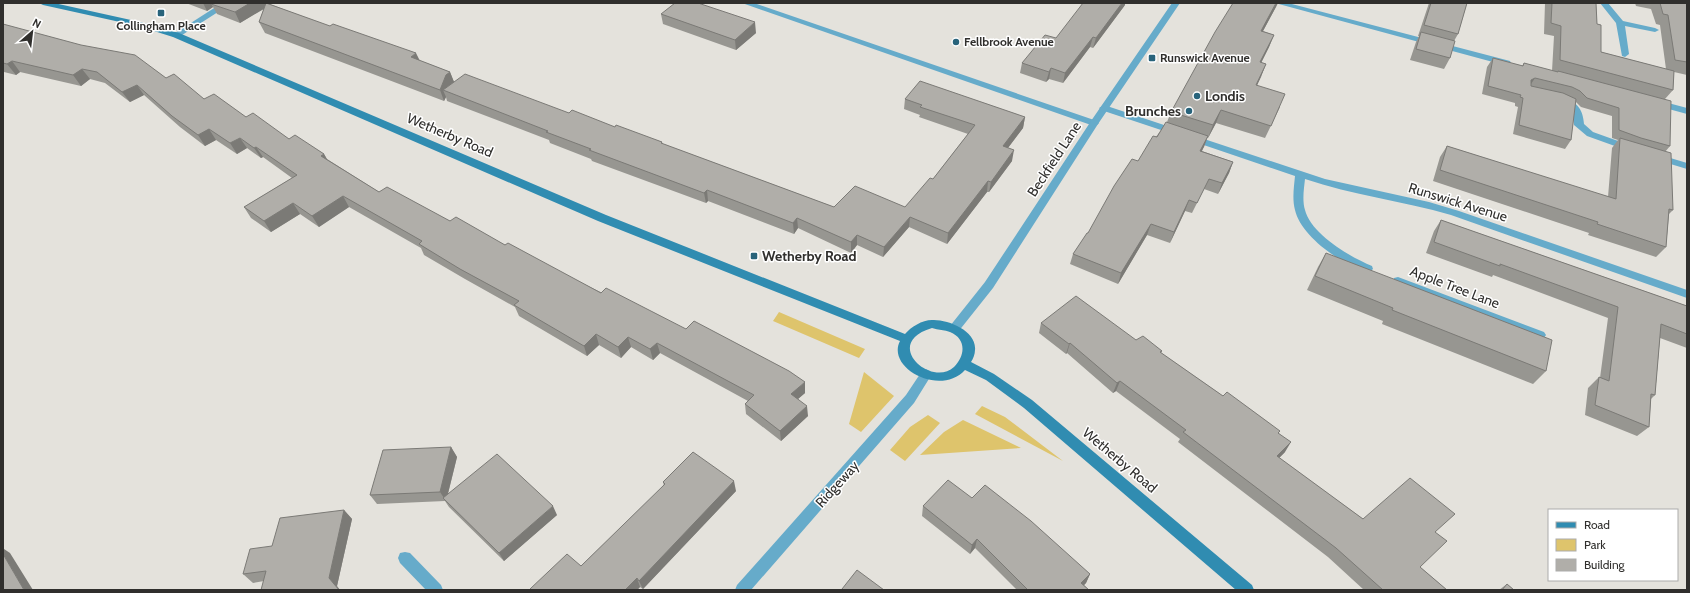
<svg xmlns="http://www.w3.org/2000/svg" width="1690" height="593" font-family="Cabin,sans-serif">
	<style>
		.green { fill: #dec46c }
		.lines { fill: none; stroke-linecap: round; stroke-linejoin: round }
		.service { fill: #66abca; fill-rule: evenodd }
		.minor { fill: #66abca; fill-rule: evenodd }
		.tertiary { fill: #66abca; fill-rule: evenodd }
		.secondary { fill: #308cb1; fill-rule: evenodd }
		.wall { fill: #979691 }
		.shaded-wall { fill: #7b7a76 }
		.building { fill: #b0aea9; stroke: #7b7a76 }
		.poi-dot { fill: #28637b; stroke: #fff; stroke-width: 1.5 }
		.labels { text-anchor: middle; stroke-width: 3; stroke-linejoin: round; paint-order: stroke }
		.far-poi-label { font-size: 12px; font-weight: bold; fill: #302f2d; stroke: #fff; text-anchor: start }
		.poi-label { font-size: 14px; font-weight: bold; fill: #302f2d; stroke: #fff; text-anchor: start }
		.street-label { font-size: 14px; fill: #302f2d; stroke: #fff }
	</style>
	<rect width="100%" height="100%" fill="#e4e2dc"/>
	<path class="green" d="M779,312L865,349L859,358L773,321Z
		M864,372L894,396L861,432L849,424Z
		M982,406L1005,417L1063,461L975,414Z
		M928,415L940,423L905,461L890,450L910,427Z
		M963,420L1021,448L920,455L944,432Z"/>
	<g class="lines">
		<path class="service" d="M222,3H232L179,37H173L172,35Z
			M1275,3H1288L1510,61L1511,63L1507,66L1504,65Z
			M1561,97C1576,101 1583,108 1584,124L1593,132L1632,146L1634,148L1632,150H1626L1587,136L1574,125L1572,110L1557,100Z
			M1657,100L1687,108V114L1654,105V101Z
			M1657,154L1687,163V169L1654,159L1652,157L1654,155Z"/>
		<path class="minor" d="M742,3H754L1097,121L1099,123L1097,125H1091Z
			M1600,3H1608L1623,21L1655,28L1659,30L1655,32L1625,26L1629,54L1625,57L1622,56L1616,23Z
			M1104,105L1179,130L1181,132L1179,134H1173L1101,110L1099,108Z
			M1192,135L1325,179L1429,202L1459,211L1687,290V298L1451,215C1403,201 1352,195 1305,179C1304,189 1302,200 1305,210C1311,234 1350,257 1372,266L1373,269L1368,273C1343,265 1301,237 1295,210C1292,199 1294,187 1295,176L1189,140V136Z
			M1398,277L1544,332L1546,335L1544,338H1536L1394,284L1393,281L1394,278Z
			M405,552L410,553L441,585L443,590H426L400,563L398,558L400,553Z"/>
		<path class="tertiary" d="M1172,3H1180L1098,124L993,288L958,332H950L948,329L950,326L985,282L1091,121Z
			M926,369L930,371L932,374L914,403L751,590H735L737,585L906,395L922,371Z"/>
		<path class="secondary" d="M39,3H54L140,22L179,33L606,215L905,334C911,327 922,320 932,320C948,319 977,331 975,350C975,354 973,359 971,362L994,374L1032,400L1252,585L1254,590H1236L1024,408L986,380L965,370C940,397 886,368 900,341L598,221L173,37L138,26L43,5ZM932,328C938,330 945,330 950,332C967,339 965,356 954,367C931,388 881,343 932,328Z"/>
	</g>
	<path class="wall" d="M186,3H267L450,72L454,82L569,113L662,142L663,144L834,207H905L933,179L968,134L919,117L920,115L904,109L905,99L1025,117L1023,128L1008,148L1012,161L989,192H987L947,244L909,227L883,257L857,245L851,253L798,228L794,234L708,201L706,203L592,161L591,159L550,143L549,140L447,101L446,97L444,101L265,33L259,22L264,8L240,23L217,14L213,7L207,11Z
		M1429,3H1467L1458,34L1454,41L1450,58L1444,69L1410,60L1416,42L1419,36H1418Z
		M1545,3H1596L1597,24L1601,52L1666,69L1660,25L1656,24L1651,9L1636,6L1635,3H1687V75L1674,72L1673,90L1665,99L1670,146L1665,152L1673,210L1669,214L1666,247L1656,257L1588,235L1589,233L1433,181L1440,157L1447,146L1608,197L1612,148L1618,140L1612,138V116L1581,107L1575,101L1571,140L1565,149L1513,134L1518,107L1515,106V103L1482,94L1487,67L1493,58L1522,66L1524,63L1552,71L1554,36L1544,34Z
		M1125,5L1093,48L1090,47L1063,83L1049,79L1046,82L1020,73L1022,63L1056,38Z
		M1277,5L1263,31L1274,35L1269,47L1261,63L1266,64L1257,85L1280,107L1265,138L1216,123L1208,138H1207L1202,151L1233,162L1229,173L1218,194L1204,189L1192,213L1185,211L1170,243L1147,235L1118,284L1070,264L1073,254L1088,233L1138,161L1167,122L1171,112Z
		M661,14L756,33L736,50L663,24Z
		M3,24L166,78L204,99L246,117L289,139L324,154L327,159L379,192L450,221L505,245L805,393L798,399L808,416L781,441L746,414L745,404L748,401L660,353L653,360L631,347L621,358L599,345L587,356L519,316L515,307L465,279L424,255L421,248L349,207L319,227L300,214L271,232L251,218L244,207L292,178L263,157L261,158L247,148L237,154L216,140L205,146L180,127L144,95L130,102L105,83L90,79L81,86L20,72L16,75L4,72H3Z
		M1441,220L1687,306V348L1660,338L1655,395L1651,399L1649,427L1637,436L1585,415L1588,388L1599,377L1600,378L1608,318L1493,275L1492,277L1426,253L1434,231Z
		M1326,253L1546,371L1533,384L1382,324L1383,321L1307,290L1318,267Z
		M1041,323L1136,340L1162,351L1161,353L1223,396L1279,433L1285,452L1279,458L1363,519L1435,532L1420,567L1447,590H1364L1328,557L1178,442L1180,439L1116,391L1113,393L1067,353L1066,354L1039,333Z
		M451,447L457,457L448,494L557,515L504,561L449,507L445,501L377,504L370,495Z
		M663,482L736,491L643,589L640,587L637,590H531L530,589L581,566L664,486Z
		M972,498L1090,574L1086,583L1084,585L1089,590H1017L975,548L970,554L922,516L923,506Z
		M344,510L352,519L337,586L264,581L253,583L243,574L272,546Z
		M1507,584L1514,590H1499Z"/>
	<path class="shaded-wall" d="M203,3H219L211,4L213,7L207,11Z
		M250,3H267L269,6L240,23L235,12Z
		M1122,3H1125V5L1093,48L1096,38Z
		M1276,3H1278L1277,5L1256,44L1261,31Z
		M755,22L756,33L736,50L735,40Z
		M1274,35L1269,47L1255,75L1260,62Z
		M1093,37L1090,47L1063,83L1065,73Z
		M416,53L421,63L411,57Z
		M12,61L20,72L16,75L7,64Z
		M1266,64L1261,77L1251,98L1256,85Z
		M1051,68L1049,79L1046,82L1049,72Z
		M82,69L90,79L81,86L73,75Z
		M450,72L454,82L443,90L446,97L444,101L440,90L446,75Z
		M1535,78L1529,87L1531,80Z
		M137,85L144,95L130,102L122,92Z
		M1221,110L1216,123L1208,138L1213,125Z
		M1025,117L1023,128L1001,157L1003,146Z
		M209,129L216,140L205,146L198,135Z
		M1208,136L1204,147L1196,161L1200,151Z
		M240,138L247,148L237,154L230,143Z
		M256,147L263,157L261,158L254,148Z
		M1014,150L1012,161L989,192L991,182Z
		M324,154L330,165L321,156Z
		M1233,162L1229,173L1218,194L1222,183Z
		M988,181L987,192L947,244L948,233Z
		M707,190L708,201L706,203L704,193Z
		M343,196L349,207L319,227L312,216Z
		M1189,200L1185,211L1170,243L1174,232Z
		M293,203L300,214L271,232L264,221Z
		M910,217L909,227L883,257L884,247Z
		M797,218L798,228L794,234L793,223Z
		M1151,224L1147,235L1118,284L1121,273Z
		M857,235V245L851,253V242Z
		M596,334L599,345L587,356L584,346Z
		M628,337L631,347L621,358L618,347Z
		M657,343L660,353L653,360L650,349Z
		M1070,343L1067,353L1066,354L1069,344Z
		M1120,381L1116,391L1113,393L1117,383Z
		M805,382V393L792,404L791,394Z
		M807,406L808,416L781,441L780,431Z
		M1291,442L1285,452L1271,466L1277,456Z
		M451,447L457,457L446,501L440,492Z
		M734,481L736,491L643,589L639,581Z
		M553,506L557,515L504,561L499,553Z
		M344,510L352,519L337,586L340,590H339L329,578Z
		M977,539L975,548L970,554L972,545Z
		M3,547L4,549L10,553L33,590H24L3,554Z
		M1090,574L1086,583L1079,590L1081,583Z
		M637,578L640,587L637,590H625Z"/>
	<path class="building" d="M213,3H250L235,12L211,4Z
		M266,3L330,26L333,24L416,53L411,57L450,72L446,75L440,90L259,22Z
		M675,3H698L755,22L735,40L661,14Z
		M1083,3H1122L1096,38L1093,37L1065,73L1051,68L1049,72L1022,63L1045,35L1056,38Z
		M1233,3H1276L1261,31L1274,35L1260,62L1266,64L1256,85L1285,94L1271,126L1221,110L1213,125L1171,112L1215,32Z
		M1431,3H1467L1458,34L1424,25Z
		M1552,3H1596L1597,24L1601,25V52L1674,71L1673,90L1560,60L1561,26L1551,23Z
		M1660,3H1687V62L1675,60L1668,15L1663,14Z
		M3,24L81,45L135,55L166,78L174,74L204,99L214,94L246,117L253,113L289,139L295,135L324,154L321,156L379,192L387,187L450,221L456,217L505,245L508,243L601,293L606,288L686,329L694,321L789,371L805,382L791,394L807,406L780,431L745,404L754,395L657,343L650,349L628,337L618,347L596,334L584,346L514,305L519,301L460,269L419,244L422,241L343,196L312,216L293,203L264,221L244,207L297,175L256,147L254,148L240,138L230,143L209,129L198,135L172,116L137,85L122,92L97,72L82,69L73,75L12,61L7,64L3,63Z
		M1421,32L1455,41L1450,58L1416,49Z
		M1493,58L1523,66L1524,63L1558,72V71L1671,101L1670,146L1641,138L1619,130V108L1587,98L1580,91L1572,87L1535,78L1531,80V86L1563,93L1576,99L1571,140L1519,125L1523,98L1520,97L1521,95L1488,86Z
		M465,74L569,113L572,110L615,127L616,125L662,142L661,143L834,207L855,186L905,207L930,178L933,179L975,125L920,107L922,105L905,99L920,81L1025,117L1003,146L1014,150L991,182L988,181L948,233L910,217L884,247L857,235L851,242L797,218L793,223L707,190L704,193L589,150L591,149L546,132L548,131L443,90Z
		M1166,122L1208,136L1200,151L1233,162L1222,183L1209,179L1197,203L1189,200L1174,232L1151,224L1121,273L1073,254L1087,233H1088L1114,186L1132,159L1138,161L1153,136L1157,137Z
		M1620,138L1671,153L1673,210L1669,209L1666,247L1597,224L1598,222L1440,170L1447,146L1616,199Z
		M1441,220L1687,306V334L1661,324L1655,395L1651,394L1649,427L1595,405L1599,377L1609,381L1618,307L1500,264V266L1434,242Z
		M1326,253L1552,340L1546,371L1392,310L1393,308L1315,276Z
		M1076,296L1136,340L1143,336L1162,351L1160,352L1223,396L1227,392L1280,431L1278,433L1291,442L1277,456L1363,519L1410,478L1455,514L1435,532L1447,541L1420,567L1447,590H1383L1336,548L1183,432L1186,430L1120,381L1117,383L1070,343L1069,344L1041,323Z
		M451,447L440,492L370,495L383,450Z
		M693,452L734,481L639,581L637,578L625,590H532L530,589L567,554L581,566L665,484L663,482Z
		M497,454L553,506L499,553L443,498Z
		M948,480L972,498L985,485L1031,521L1090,574L1081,583L1089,590H1028L977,539L972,545L923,506Z
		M344,510L329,578L339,590H261L266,571L243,574L250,549L272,546L280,518Z
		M3,554L24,590H3Z
		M857,570L884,590H843L842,589Z
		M1507,584L1514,590H1502Z"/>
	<g class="poi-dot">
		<rect x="157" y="9" width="8" height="8" rx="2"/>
		<circle cx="956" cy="42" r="4"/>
		<rect x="1148" y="54" width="8" height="8" rx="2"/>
		<circle cx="1197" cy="96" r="4"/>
		<circle cx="1189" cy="111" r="4"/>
		<rect x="750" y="252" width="8" height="8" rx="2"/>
	</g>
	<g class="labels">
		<g class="far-poi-label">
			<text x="161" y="30" text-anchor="middle">Collingham Place</text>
			<text x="964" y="46">Fellbrook Avenue</text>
			<text x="1160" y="62">Runswick Avenue</text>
		</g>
		<g class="poi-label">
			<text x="1205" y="101">Londis</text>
			<text x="1181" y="116" text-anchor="end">Brunches</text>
			<text x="762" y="261">Wetherby Road</text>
		</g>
		<g class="street-label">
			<text transform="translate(450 135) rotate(23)" y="5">Wetherby Road</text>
			<text transform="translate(1054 159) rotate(-57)" y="5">Beckfield Lane</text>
			<text transform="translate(1458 202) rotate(17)" y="5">Runswick Avenue</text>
			<text transform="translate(1455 287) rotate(21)" y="5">Apple Tree Lane</text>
			<text transform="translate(1120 460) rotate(40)" y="5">Wetherby Road</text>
			<text transform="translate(837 484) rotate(-48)" y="5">Ridgeway</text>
		</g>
	</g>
	<rect width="1690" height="593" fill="none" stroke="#302f2d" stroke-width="8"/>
	<rect x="1548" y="509" width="130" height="72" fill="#ffffff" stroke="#acacab"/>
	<rect x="1556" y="522" width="20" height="6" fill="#308cb1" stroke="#acacab"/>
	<text x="1584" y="529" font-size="12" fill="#302f2d">Road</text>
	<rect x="1556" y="539" width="20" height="12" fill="#dec46c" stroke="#acacab"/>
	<text x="1584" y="549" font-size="12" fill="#302f2d">Park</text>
	<rect x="1556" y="559" width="20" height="12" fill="#b0aea9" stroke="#acacab"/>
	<text x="1584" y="569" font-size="12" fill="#302f2d">Building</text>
	<g transform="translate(32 32) rotate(28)" stroke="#ffffff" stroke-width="3" paint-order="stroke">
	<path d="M0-3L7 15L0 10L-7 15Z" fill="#302f2d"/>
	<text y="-6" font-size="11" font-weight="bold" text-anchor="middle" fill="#302f2d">N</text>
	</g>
</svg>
